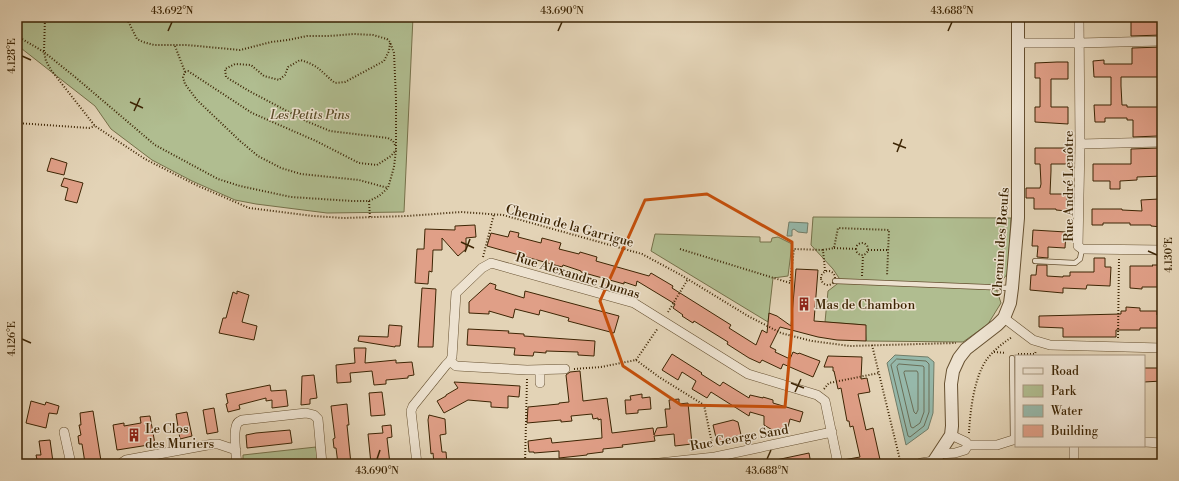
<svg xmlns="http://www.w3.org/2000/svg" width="1179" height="481" font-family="'Libre Bodoni',serif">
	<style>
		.green { fill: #b0bd90; stroke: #76714a }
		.water { fill: #96b8aa; stroke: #727d68 }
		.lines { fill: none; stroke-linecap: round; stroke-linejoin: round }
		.shore { stroke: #6a6e57; stroke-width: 1 }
		.building { fill: #e09f87; stroke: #3d2504 }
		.service-casing { stroke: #665030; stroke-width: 6 }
		.minor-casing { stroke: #665030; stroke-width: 10 }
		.tertiary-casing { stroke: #665030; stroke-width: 14 }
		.path { stroke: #3d2504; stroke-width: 2; stroke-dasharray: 1 2; stroke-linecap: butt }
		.service { stroke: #ede2d0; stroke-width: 4.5 }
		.minor { stroke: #ede2d0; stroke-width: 9 }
		.tertiary { stroke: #ede2d0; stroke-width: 12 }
		.marked { fill: none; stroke: #c64f0a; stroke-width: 3; stroke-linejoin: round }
		.ticks { fill: none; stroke: #3d2504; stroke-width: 1.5 }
		.labels { text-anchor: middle; stroke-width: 3; stroke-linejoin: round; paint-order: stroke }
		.park-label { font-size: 13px; font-style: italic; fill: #5a4b27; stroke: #ede2d0 }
		.street-label { font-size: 13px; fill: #3d2504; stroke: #ede2d0 }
		.poi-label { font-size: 13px; fill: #3d2504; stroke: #ede2d0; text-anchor: start }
		.neatline { fill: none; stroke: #3d2504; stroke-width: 1.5 }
		.ticks-label { font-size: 10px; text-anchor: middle; fill: #3d2504 }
	</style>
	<rect width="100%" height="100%" fill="#e3d3b6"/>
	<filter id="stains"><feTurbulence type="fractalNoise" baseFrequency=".005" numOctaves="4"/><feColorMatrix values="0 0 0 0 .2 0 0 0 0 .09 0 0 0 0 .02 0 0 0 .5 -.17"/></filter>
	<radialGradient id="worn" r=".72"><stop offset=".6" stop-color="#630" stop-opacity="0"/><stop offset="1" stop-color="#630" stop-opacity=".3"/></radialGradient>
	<path class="green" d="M17,17H239L240,18L278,17H413L404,212L327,213L256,204L235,200L192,181L152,160L111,129L95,106L17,45Z
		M813,217L1011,218L1008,273L996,288L1001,303L988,324L963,342L866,341L865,325L825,322L828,291L841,281L833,269L811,245Z
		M655,234L760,237V242H771L772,238L778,237L792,244L788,276L773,278L768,322L651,251Z
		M316,447L318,464H243V455Z"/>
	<path class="water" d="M789,222L808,223L807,233L798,232L794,229L792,230V236H787Z
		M895,355L928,357L934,362L933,413L928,429L906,445L887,363Z"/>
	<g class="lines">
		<path class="shore" d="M897,359L926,361L929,364V412L924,426L910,437L908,436L891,365Z
			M899,364L923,366L924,367V412L920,423L913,428L911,427L897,367Z
			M905,371H917L918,373V410L916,414L914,412L904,373Z"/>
	</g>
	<path class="building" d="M1131,17H1162V35L1131,36Z
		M1162,47V77H1121V86L1122,105H1127V107H1162V135H1158V136L1133,137V120H1127V118H1105V122H1095L1094,105H1111V77H1094L1093,61L1104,60V64H1132V48Z
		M1057,62H1068V79H1051V107H1068V124L1035,122V107H1040V78H1035V63Z
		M1035,148H1068V164H1051V171L1050,194H1067V211L1056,210V209H1034V198H1026V188H1040L1041,184L1040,164H1035Z
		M1159,148V157H1162V176L1137,177V180L1120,181V189H1110V181H1093V164H1131V149Z
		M51,158L67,163L64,175L47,171Z
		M64,178L83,183L77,203L65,200L68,188L61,186Z
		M1159,199V218H1162V227L1151,226V225H1130V223H1103V225H1092V209H1122V210L1142,211L1141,200Z
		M475,225L476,237L466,238V249L458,256L442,238V250H433L432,272L429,271L428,284L415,283L417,249H424L425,229L455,230V226Z
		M1033,230L1066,232L1065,248L1048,247V258L1037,257L1038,246H1032Z
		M510,231L519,233L518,237L541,243L542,238L561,243L559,249L579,254L580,252L597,257L596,261L649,276L651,273L673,286L672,288L731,325L729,328L756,345L762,330L767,333L769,313L777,316L791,326L796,269L818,270L814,321L866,325V341L837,340L818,337L780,327L770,347L776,350L775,352L790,359L793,352L798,354L799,353L820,361L813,377L783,364L781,369L762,360L760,363L749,358L727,344L728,342L694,321L693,323L682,316L683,315L673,308L675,304L637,281L636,286L624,282V284L581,272V271L563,265L562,267L487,246L491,233L508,237Z
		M1094,258H1105V267H1111L1110,286L1087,285L1086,289L1063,288V293L1030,290L1031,275H1036L1037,265H1047V276L1063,277V276H1070V272H1094Z
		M1152,265H1162V287H1142V289L1130,288V266H1153Z
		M490,283L496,285L495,289L524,298L525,291L619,316L614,333L568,321L569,318L540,310L539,315L515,309L513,318L489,311V314L469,313V302Z
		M422,288L436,289L433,347H418Z
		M237,291L249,295L242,322L257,326L254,340L219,333L223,318H226L233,292L237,294Z
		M1126,307L1140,308V311H1157V315H1162V328H1140V330H1116V337H1063V328L1039,327V316L1121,314V311H1126Z
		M389,325L402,326L400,346H395V347L358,341L359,336L388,337Z
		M468,329L509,331L508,333L524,334V336L595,341L594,356L578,355V352L546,351V353L534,352L533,356L514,355L515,348L467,345Z
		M354,348H366L365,363L396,360V363L412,362L414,375L408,376V378L386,380V384L374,385L372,371L350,373L351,382L337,383L336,365L355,363Z
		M672,354L702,373L701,374L720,386L723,382L749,398L750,395L763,398V397L773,400V403L803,412L800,422L790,419L788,427L774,431L764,425V416L750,412L749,416L711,392L707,398L692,389L696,381L682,372L678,380L662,370Z
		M828,356L862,357L861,379L867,378L870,392L858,394L866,430L873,428L881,464H844L843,460L860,457L853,426L850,427L849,421H847L841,388L838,389L834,371H833V367H824Z
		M1144,368H1162V381L1144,382Z
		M580,371L583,401L607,398L612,433L653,428L654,435L657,428L667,427L665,409H670L669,400L679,399V404L688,403L692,444L675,446L674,434L654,436L655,441L622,445L623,447L603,449V452L587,454V455L559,458V451L534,453V452H529L528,441L551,438L552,443L602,438L601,419L598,420V418L593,419L592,414L571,416L572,421L561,422V420L527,423L528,407L559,404V403L569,402L566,375L570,372Z
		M314,375L317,398L310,399V404L301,405L302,376Z
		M454,382L520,386L519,397L508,396V408L491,407V402L468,400L444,413L437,401L446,396V395L458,388Z
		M270,385L271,391L286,390L288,406L272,408V400L266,401V398L239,405L240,409L228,412L226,404L228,403L226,394Z
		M382,392L385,415L371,416L369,393Z
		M642,394V398L650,397L651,409L638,410V413L626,414L625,400H631L630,396Z
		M31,401L45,405L46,402L59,406L57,414L49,413L46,428L26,423Z
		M347,404L349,425H347L351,464H338L336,448H334L333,439L335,438L331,406Z
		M214,408L218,432L207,434L203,410Z
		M93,411L101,461L85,463L82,444H79L78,436L81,435L79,425H81L80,413Z
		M187,412L192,436L180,439L176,414Z
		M429,415L445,419L446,434L440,435L442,452H446L447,464H434L433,453L431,454L428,420Z
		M150,416L155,444L117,450L113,425L124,423V426L141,423L140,417Z
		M733,420L738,422L741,435L736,436L737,437L717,442L713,425Z
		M391,425L392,437L387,438L390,464H371L368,434L383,433L382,426Z
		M290,430L292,443L247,448L246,435L256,433Z
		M50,440L53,462L50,463V464H38L36,455H41L39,441Z
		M809,453L811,464H776V460Z"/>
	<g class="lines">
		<g class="service-casing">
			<path id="service" d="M1035,261L1075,263L1080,259L1082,249
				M835,281L1010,288
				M1012,358L1013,440"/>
		</g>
		<g class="minor-casing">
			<path id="minor" d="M1079,17L1080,144L1078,246L1082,249L1162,250
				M1019,43H1079L1162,41
				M1080,144L1162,142
				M1004,318L1033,340L1050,345L1162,348
				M450,361L456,366L527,370L565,369
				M540,370V383
				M64,432L71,464
				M951,435L966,442L968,445H997L1013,440H1016
				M1144,442L1162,443
				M938,454L955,453L965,450L968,445
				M120,464L126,460L213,444H218L236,450
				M237,464C236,456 233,431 237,424C238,421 239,422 242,420L306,413L314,415L318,419L322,464
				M417,464L411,411L413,406L446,365L450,361L452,357L456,293L482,268L491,263L634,303L748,374L817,395L825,401L838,464
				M650,464L715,457L832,432
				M919,464L921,463L934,461
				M1074,464V446"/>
		</g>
		<g class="tertiary-casing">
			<path id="tertiary" d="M932,464L951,435L952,426L951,384L953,371L959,358L966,349L997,325L1004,318L1010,303L1012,288L1018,218V17"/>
		</g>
		<path class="path" d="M45,17L44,52L75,77L155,145L218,179L240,186L291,197L352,201H369L379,196L388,188L394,167L396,150V99L394,53L390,42L387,39L373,35L354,34L329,36H307L288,40L271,42L240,50L187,45H154L143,42L137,39L126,17
			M17,36L44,52L46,61L51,70L95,126L145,159L196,185L249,208L313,216L344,218L408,216L461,212L503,215L642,254L681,275L748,316L781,333L812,341L850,346L956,343
			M390,43L389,51L384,61L345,82L335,83C321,72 319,65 300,60L288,67L285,75L279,80L264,76L251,65L235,64L225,69L226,77L249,91L306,121L330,131L388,138L393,141L395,145
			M175,46L185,72L183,77L185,84L197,100L240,141L258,156L281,168L301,174L359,180L388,188
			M185,72L188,71L252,113L316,141L359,163L377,165L391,156L396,150
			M17,123L89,128L95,126
			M369,201L370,218
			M856 249a6 6 0 1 1 12 0a6 6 0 1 1-12 0Z
			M834,248L856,249
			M680,249L790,283L794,249L823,250
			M868,250H888
			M483,257L494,214
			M821 278a7 7 0 1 1 14 0a7 7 0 1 1-14 0Z
			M825,271L823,250L834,248L838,228L889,230L887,276
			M862,276L863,255
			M668,312L688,279
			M1118,338L1119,258
			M872,345L901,464
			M994,352L1006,353
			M1018,354H1035L1036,351
			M636,360L658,328
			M574,369L601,367L636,360L659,377L704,405L713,448
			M824,389L829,383L879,373
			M969,433C970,412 974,377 987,359C994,350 1003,343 1012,337
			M525,464L527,379"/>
		<use href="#service" class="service"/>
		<use href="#minor" class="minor"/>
		<use href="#tertiary" class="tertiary"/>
	</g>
	<path class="marked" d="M707,194L792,242V329L785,407L681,405L623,366L600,301L645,200Z"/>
	<path class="ticks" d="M168,31L172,22M558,31L562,22M948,31L952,22M22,56L31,60M130,102L143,108M134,111L140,98M893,143L906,148M897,152L902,139M461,242L474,248M1148,251L1157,255M465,252L470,239M22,339L31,343M791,383L804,388M795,392L801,379M377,459L380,450M767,459L771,450"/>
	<defs>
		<g id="building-bare" transform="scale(1.08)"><path d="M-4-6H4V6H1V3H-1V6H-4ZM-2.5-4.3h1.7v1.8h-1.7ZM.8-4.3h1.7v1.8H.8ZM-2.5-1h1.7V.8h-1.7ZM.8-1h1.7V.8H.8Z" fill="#8f2418" stroke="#ede2d0" stroke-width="2.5" paint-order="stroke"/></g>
	</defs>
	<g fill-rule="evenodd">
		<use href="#building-bare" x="804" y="304"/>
		<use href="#building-bare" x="134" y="435"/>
	</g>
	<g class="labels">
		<g class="park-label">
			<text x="310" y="119">Les Petits Pins</text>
		</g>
		<g class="street-label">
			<text transform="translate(1068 186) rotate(-90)" y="5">Rue André Lenôtre</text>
			<text transform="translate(570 225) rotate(15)" y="5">Chemin de la Garrigue</text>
			<text transform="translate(1000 242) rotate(-86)" y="5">Chemin des Bœufs</text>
			<text transform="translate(578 275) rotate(17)" y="5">Rue Alexandre Dumas</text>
			<text transform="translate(739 437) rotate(-10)" y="5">Rue George Sand</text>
		</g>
		<g class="poi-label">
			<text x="815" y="309">Mas de Chambon</text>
			<text x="145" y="433">Le Clos<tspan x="145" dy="15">des Muriers</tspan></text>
		</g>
	</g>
	<rect width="1179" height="481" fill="none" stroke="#e3d3b6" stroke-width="44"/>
	<rect x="1015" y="355" width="130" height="92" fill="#ede2d0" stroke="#a7967e"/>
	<rect x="1023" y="368" width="20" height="6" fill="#ede2d0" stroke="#a7967e"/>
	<text x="1051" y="375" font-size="12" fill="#3d2504">Road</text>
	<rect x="1023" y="385" width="20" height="12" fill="#b0bd90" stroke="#a7967e"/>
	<text x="1051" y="395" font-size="12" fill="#3d2504">Park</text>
	<rect x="1023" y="405" width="20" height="12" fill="#96b8aa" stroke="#a7967e"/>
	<text x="1051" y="415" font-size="12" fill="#3d2504">Water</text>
	<rect x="1023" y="425" width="20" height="12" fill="#e09f87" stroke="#a7967e"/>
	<text x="1051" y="435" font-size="12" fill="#3d2504">Building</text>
	<rect x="22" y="22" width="1135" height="437" class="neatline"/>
	<g class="ticks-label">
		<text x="172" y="14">43.692°N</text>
		<text x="562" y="14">43.690°N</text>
		<text x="952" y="14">43.688°N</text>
		<text transform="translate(11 56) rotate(-90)" y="4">4.128°E</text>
		<text transform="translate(1168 255) rotate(-90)" y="4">4.130°E</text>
		<text transform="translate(11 339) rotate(-90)" y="4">4.126°E</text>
		<text x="377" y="474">43.690°N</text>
		<text x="767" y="474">43.688°N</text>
	</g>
	<rect width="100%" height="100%" filter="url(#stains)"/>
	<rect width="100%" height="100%" fill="url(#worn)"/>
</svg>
